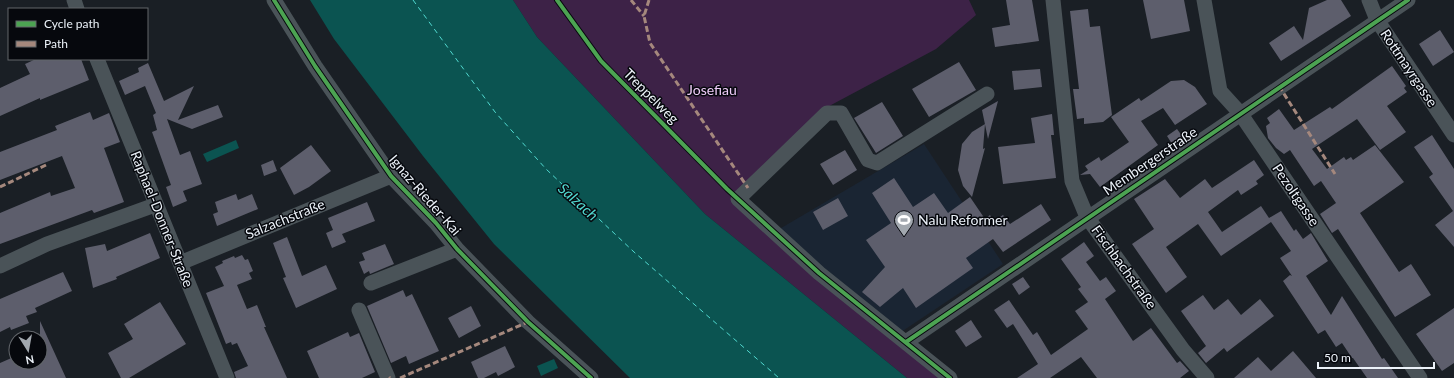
<svg xmlns="http://www.w3.org/2000/svg" width="1454" height="378" font-family="Lato,sans-serif">
	<style>
		.built { fill: #1a2533 }
		.green { fill: #3d2247 }
		.water { fill: #0b5451 }
		.lines { fill: none; stroke-linecap: round; stroke-linejoin: round }
		.ferry { stroke: #51d9d0; stroke-width: 1; stroke-dasharray: 5 4; stroke-linecap: butt }
		.building { fill: #5d5e6c }
		.minor { stroke: #4a5358; stroke-width: 15 }
		.quiet { stroke: #a5887d; stroke-width: 3; stroke-dasharray: 6 3; stroke-linecap: butt }
		.cycleway-casing { stroke: #06080d; stroke-width: 6 }
		.cycleway { stroke: #4ca352; stroke-width: 4 }
		.labels { text-anchor: middle; stroke-width: 3; stroke-linejoin: round; paint-order: stroke }
		.street-label { font-size: 14px; fill: #ecf2f9; stroke: #06080d }
		.park-label { font-size: 14px; fill: #eecbf8; stroke: #06080d }
		.poi-label { font-size: 14px; fill: #ecf2f9; stroke: #06080d; text-anchor: start }
		.water-label { font-size: 15px; font-style: italic; fill: #51d9d0; stroke: #06080d }
	</style>
	<rect width="100%" height="100%" fill="#1a1f25"/>
	<path class="built" d="M924,144L1003,264L892,338L771,234Z"/>
	<path class="green" d="M513,0H969L976,15L936,49L818,112L733,199L941,378H907L705,214L537,37Z"/>
	<path class="water" d="M310,0H513L537,37L705,214L907,378H630L494,244L423,156L334,39Z
		M236,140L239,148L207,162L203,154Z
		M554,359L558,368L541,376L537,366Z"/>
	<g class="lines">
		<path class="ferry" d="M413,0L495,112L546,169L634,252L779,378"/>
	</g>
	<path class="building" d="M1006,0H1032L1039,41L995,47L992,28L1010,25Z
		M1143,0H1184L1190,31L1151,39Z
		M1327,0H1341L1351,16L1281,61L1269,43L1294,26L1303,40L1309,8Z
		M1088,9L1090,27L1100,26L1112,115L1103,122L1084,124V118L1077,119L1073,89H1079L1070,11Z
		M1440,30L1454,52L1433,66L1419,44Z
		M36,59H81L89,80L40,100V98L0,116V88L30,74L25,64Z
		M959,62L976,90L929,117L912,89Z
		M148,63L164,101L194,86L178,120L218,105L223,117L192,129L167,119L180,155L190,151L202,184L183,191L187,201L173,207L166,187L171,185L152,132L157,130L153,115L156,113L145,86L125,95L119,81L139,72L138,68Z
		M1392,66L1406,86L1404,88L1407,92L1387,106L1406,132L1380,150L1357,119L1312,149L1327,169L1344,157L1346,160L1351,157L1353,160L1375,145L1404,182L1360,213L1399,272L1411,264L1431,295L1395,317L1338,229L1332,233L1320,214L1336,203L1321,181L1314,186L1290,150L1284,154L1276,148L1268,138L1266,126L1270,123L1267,118L1279,109L1294,130L1330,107L1332,109Z
		M1040,69L1042,87L1014,90L1012,71Z
		M1184,80L1195,87L1207,104L1175,125L1163,108L1141,121L1158,145L1100,187L1090,174L1080,175L1088,170L1085,166L1099,157L1101,161L1129,142L1111,117L1139,98L1141,101L1171,81Z
		M998,101L988,139L982,110Z
		M882,102L903,136L876,153L854,118Z
		M90,112L93,120L109,113L120,142L104,148L124,202L94,213L92,210L0,244V213L50,192L51,196L75,188L62,156L0,180V152L57,130L55,126Z
		M1052,114L1054,135H1051L1056,178L1003,184L998,147L1035,143L1031,118Z
		M985,124L983,149L985,148L972,197L963,186L958,170L962,144L972,132Z
		M1177,129L1185,140L1174,147L1167,136Z
		M1432,135L1454,169V247L1435,225L1453,211L1429,177L1433,174L1414,147Z
		M311,145L331,171L309,187L294,195L280,168Z
		M845,150L857,170L833,185L820,164Z
		M273,160L277,171L264,176L261,165Z
		M1254,160L1264,175L1256,181L1258,184L1241,195L1238,190L1208,212L1222,232L1261,206L1269,218L1281,211L1294,231L1296,229L1303,239L1311,233L1328,261L1306,276L1331,315L1342,296L1382,359L1384,358L1398,378H1367L1353,358H1352L1342,343L1336,347L1325,330L1318,334L1283,281L1290,275L1292,276L1280,258L1291,251L1271,222L1221,256L1198,224L1166,247L1187,277L1166,293L1132,244L1154,229L1134,199L1165,179L1180,198L1205,179L1212,188Z
		M894,178L913,207L934,193L948,213L970,197L985,219L990,215L994,221L1003,215L1010,224L1041,204L1051,220L1003,252L993,239L966,258L973,268L916,308L903,288L880,307L862,292L885,267L866,240L891,223L872,193Z
		M236,194L238,200L252,194L258,209L217,226L213,214L218,212L215,202Z
		M838,198L848,216L823,230L813,212Z
		M367,202L375,221L342,234L346,242L332,248L326,233L333,230L328,218Z
		M150,233L160,258L116,277L117,279L93,288L85,248L105,244L107,251Z
		M287,237L302,276L326,265L337,289L296,308L283,278L286,277L273,243Z
		M1084,242L1094,256L1086,262L1100,281L1106,277L1116,291L1105,299L1133,341L1151,328L1177,363L1180,361L1189,371L1180,378H1097L1081,357L1050,378H1017L1038,364L1013,324L1007,328L994,310L1009,300L1033,335L1037,332L1051,355L1088,329L1075,311L1088,302L1078,289L1081,287L1061,259Z
		M385,244L394,264L370,274L369,271L364,274L359,262L365,260L362,253Z
		M242,255L245,260L248,259L253,271L249,273L252,279L237,285L247,309L257,305L266,327H264L287,378H236L234,372L248,366L237,343L232,345L231,342L226,344L206,293L224,286L215,267L223,263L222,261L234,256L235,258Z
		M63,272L72,291L35,308L37,312L26,316L29,323L11,330L10,327L0,332V299Z
		M1023,277L1030,287L1019,295L1012,284Z
		M403,290L406,297L412,294L439,351L409,364L406,356L391,363L367,306Z
		M1203,295L1214,310L1228,299L1241,315L1260,299L1274,316L1227,352L1224,348L1206,363L1198,353L1206,346L1181,311Z
		M160,302L186,344L129,378H121L108,353L133,339L124,324Z
		M471,306L481,326L459,338L448,318Z
		M1454,308V363L1442,371L1416,334Z
		M971,320L982,337L966,347L955,331Z
		M40,321L66,378H0V363L16,356V362H40Z
		M348,332L350,337L359,333L375,372L362,378H319L307,351Z
		M505,346L515,367L498,376L496,372L484,378H478L471,362Z
		M1293,351L1316,378H1234L1258,357L1271,371Z"/>
	<g class="lines">
		<path class="minor" d="M74,0L77,9
			M274,0L315,66L391,176L436,223L457,249L528,322L591,378
			M1053,0L1072,181L1087,217L1183,350L1207,378
			M1204,0L1220,91L1240,113L1420,378
			M1369,0L1377,20L1454,135
			M97,59L227,378
			M180,263L391,176
			M0,266L47,244L155,205
			M371,283L457,249
			M359,310L388,378
			M906,342L1408,0
			M950,378L819,273L738,199L827,113H841L868,160L877,163L987,94"/>
		<path class="quiet" d="M631,0L644,16
			M649,0L644,16L650,43L748,188
			M1279,86L1335,174
			M0,187L46,165
			M389,377L390,378
			M400,378L528,322"/>
		<g class="cycleway-casing">
			<path id="cycleway" d="M274,0L315,66L391,176L436,223L457,249L528,322L591,378
				M557,0L601,61L727,189L819,273L950,378
				M906,342L1408,0"/>
		</g>
		<use href="#cycleway" class="cycleway"/>
	</g>
	<defs>
		<g id="stadium-pin" transform="scale(1)"><path d="M0 17L-7.5 6A9.5 9.5 0 1 1 7.5 6Z" fill="#a2a8af" stroke="#06080d"/><path d="M0-5a6.5 5 0 1 0 0 10a6.5 5 0 1 0 0-10ZM-3.5-1.8h7v3.6h-7Z" fill="#fff"/></g>
	</defs>
	<g fill-rule="evenodd">
		<use href="#stadium-pin" x="904" y="220"/>
	</g>
	<g class="labels">
		<g class="street-label">
			<text transform="translate(1409 68) rotate(56)" y="5">Rottmayrgasse</text>
			<text transform="translate(651 96) rotate(45)" y="5">Treppelweg</text>
			<text transform="translate(1150 161) rotate(-34)" y="5">Membergerstraße</text>
			<text transform="translate(425 195) rotate(49)" y="5">Ignaz-Rieder-Kai</text>
			<text transform="translate(1296 195) rotate(56)" y="5">Pezoltgasse</text>
			<text transform="translate(162 219) rotate(68)" y="5">Raphael-Donner-Straße</text>
			<text transform="translate(285 219) rotate(-22)" y="5">Salzachstraße</text>
			<text transform="translate(1124 267) rotate(54)" y="5">Fischbachstraße</text>
		</g>
		<g class="park-label">
			<text x="712" y="95">Josefiau</text>
		</g>
		<g class="poi-label">
			<text x="918" y="225">Nalu Reformer</text>
		</g>
		<g class="water-label">
			<text transform="translate(578 202) rotate(42)" y="5">Salzach</text>
		</g>
	</g>
	<rect x="8" y="8" width="140" height="52" fill="#06080d" stroke="#62666b"/>
	<rect x="16" y="21" width="20" height="6" fill="#4ca352" stroke="#62666b"/>
	<text x="44" y="28" font-size="12" fill="#ecf2f9">Cycle path</text>
	<rect x="16" y="41" width="20" height="6" fill="#a5887d" stroke="#62666b"/>
	<text x="44" y="48" font-size="12" fill="#ecf2f9">Path</text>
	<g transform="translate(28 350) rotate(169)"><circle r="19" fill="#06080d" stroke="#62666b"/>
	<path d="M0-3L7 15L0 10L-7 15Z" fill="#a2a8af"/>
	<text y="-6" font-size="11" font-weight="bold" text-anchor="middle" fill="#ecf2f9">N</text>
	</g>
	<path d="M1318 362v6h116v-6" fill="none" stroke="#ecf2f9" stroke-width="2"/>
	<text x="1324" y="362" font-size="12" fill="#ecf2f9" stroke="#06080d" stroke-width="3" paint-order="stroke">50 m</text>
</svg>
